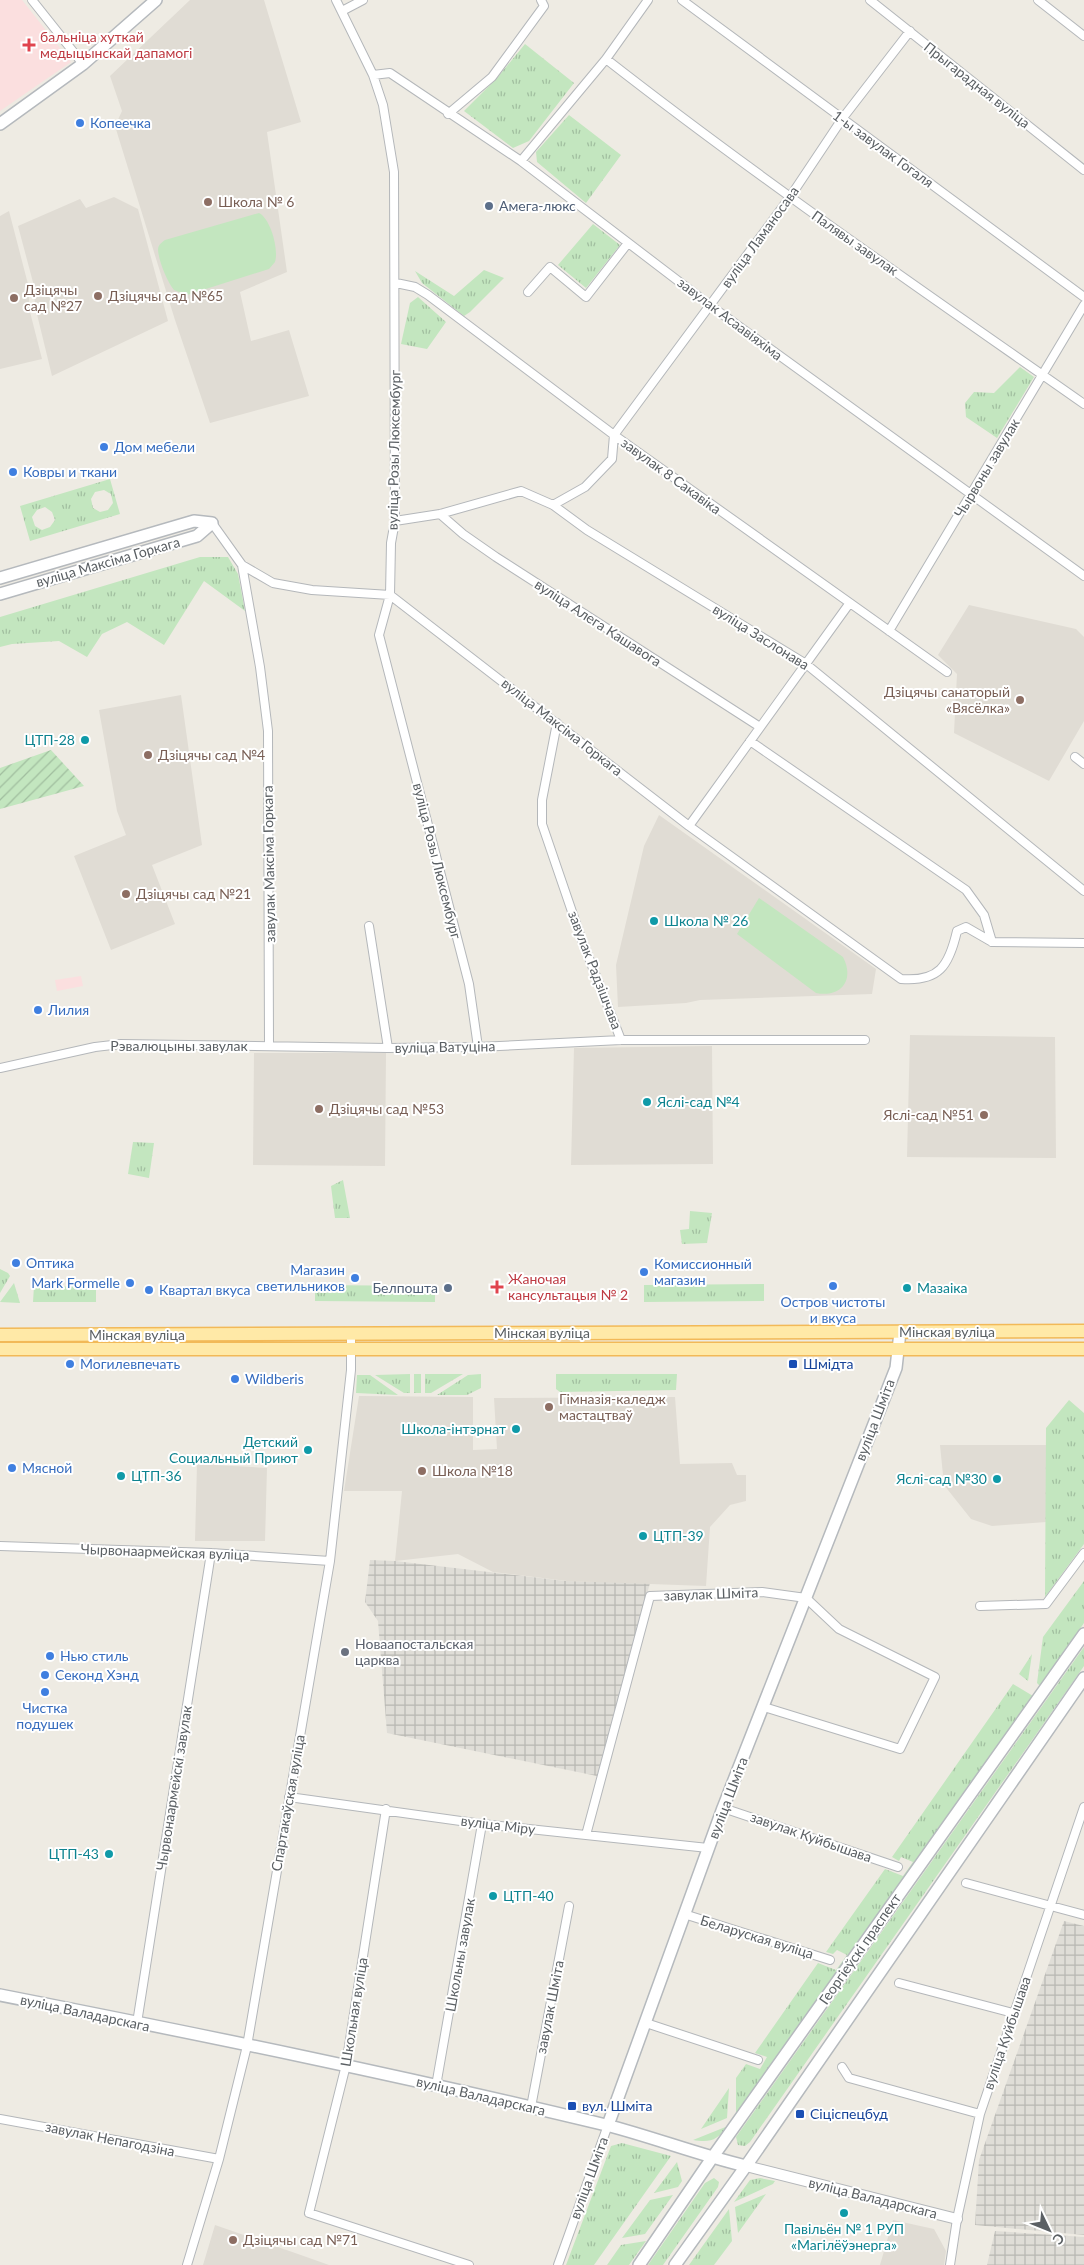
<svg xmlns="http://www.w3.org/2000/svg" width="1084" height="2265" font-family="Lato,sans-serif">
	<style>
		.industrial { fill: url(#industrial-grid) }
		.education { fill: #e0dcd4 }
		.medical { fill: #fbdfdf }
		.grass { fill: url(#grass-tufts); fill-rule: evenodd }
		.garden { fill: url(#garden-furrows) }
		.pitch { fill: #c3e6bf }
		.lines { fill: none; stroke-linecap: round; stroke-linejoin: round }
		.minor-casing { stroke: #b4b7ba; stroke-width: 10 }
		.tertiary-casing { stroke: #b4b7ba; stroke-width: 12 }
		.secondary-casing { stroke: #b5b9bd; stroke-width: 14 }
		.primary-casing { stroke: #f2b958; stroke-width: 15 }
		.minor { stroke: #fff; stroke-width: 8 }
		.tertiary { stroke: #fff; stroke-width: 10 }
		.secondary { stroke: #fff; stroke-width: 11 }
		.primary { stroke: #ffe9a7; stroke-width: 12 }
		.health-dot { fill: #e0444e; stroke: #fff; stroke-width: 2 }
		.shop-dot { fill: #3f7fe0; stroke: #fff; stroke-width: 2 }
		.education-dot { fill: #8d6e63; stroke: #fff; stroke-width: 2 }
		.service-dot { fill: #5c6f8a; stroke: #fff; stroke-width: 2 }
		.culture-dot { fill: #0f9aa8; stroke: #fff; stroke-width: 2 }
		.transit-dot { fill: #1a4fb4; stroke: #fff; stroke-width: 2 }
		.worship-dot { fill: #6b7280; stroke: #fff; stroke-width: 2 }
		.labels { text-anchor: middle; stroke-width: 4; stroke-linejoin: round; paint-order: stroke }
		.health-label { font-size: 14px; fill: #be3a42; stroke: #fff; text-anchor: start }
		.street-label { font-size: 14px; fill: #5b6064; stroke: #fff }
		.shop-label { font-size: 14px; fill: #366cbe; stroke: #fff; text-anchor: start }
		.education-label { font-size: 14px; fill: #785e54; stroke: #fff; text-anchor: start }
		.service-label { font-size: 14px; fill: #4e5e75; stroke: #fff; text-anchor: start }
		.culture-label { font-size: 14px; fill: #0d838f; stroke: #fff; text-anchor: start }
		.transit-label { font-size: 14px; fill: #164399; stroke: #fff; text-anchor: start }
		.worship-label { font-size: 14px; fill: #5b616d; stroke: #fff; text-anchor: start }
	</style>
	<defs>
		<pattern id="industrial-grid" width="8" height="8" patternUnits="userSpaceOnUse" patternTransform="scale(1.25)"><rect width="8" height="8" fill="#dfddd7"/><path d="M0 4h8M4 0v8" fill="none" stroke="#b8b7b2"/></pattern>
		<pattern id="grass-tufts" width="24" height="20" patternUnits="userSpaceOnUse" patternTransform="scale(1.25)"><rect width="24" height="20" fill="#c3e6bf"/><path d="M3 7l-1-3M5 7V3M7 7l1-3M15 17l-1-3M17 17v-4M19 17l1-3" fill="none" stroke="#a1be9f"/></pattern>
		<pattern id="garden-furrows" width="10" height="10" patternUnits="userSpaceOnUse" patternTransform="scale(1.25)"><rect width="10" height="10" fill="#c3e6bf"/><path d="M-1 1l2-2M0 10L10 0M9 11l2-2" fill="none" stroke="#a1be9f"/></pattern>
	</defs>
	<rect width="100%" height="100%" fill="#eeebe3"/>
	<path class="industrial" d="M370,1560L395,1561L566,1581L650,1583L597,1776L387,1733L378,1621L365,1602Z
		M1064,1921L1084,1926V2235L975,2225L979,2160Z
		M995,2231L1084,2237V2265H987Z"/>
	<path class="education" d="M190,0H264L301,122L267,132L287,272L240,292L251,341L289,330L309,396L210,423L175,320L115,126L122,111L110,76Z
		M114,197L138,209L168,321L52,376L35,306L34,286L18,226L80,199L86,208Z
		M9,211L29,288V308L42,359L0,369V216Z
		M969,605L1076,629L1084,637V721L1049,781L954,733L957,674L938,655Z
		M181,695L202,845L152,865L175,924L111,950L74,856L126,835L117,811L99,710Z
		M659,815L876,969L872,994L700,1000L686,1003L618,1007L616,965L644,846Z
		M910,1035L1055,1037L1056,1158L907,1157Z
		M712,1046L713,1164L571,1165L574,1048Z
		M254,1053H386L385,1166L253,1165Z
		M359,1396L473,1397V1450L497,1449L494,1398L675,1397L680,1464L732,1463L737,1475H746V1501L730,1505L710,1527L706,1586L567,1581L493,1572L458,1554L395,1561L402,1491H344Z
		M940,1445H1046V1522L992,1526L971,1519L944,1485Z
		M197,1464L267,1468L265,1541H195Z
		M893,2220L934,2229L946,2251L944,2265H880Z
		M215,2225L298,2254L329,2265H203Z"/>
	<path class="medical" d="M0,0H22L71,62L0,111Z
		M81,976L83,986L57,991L55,980Z"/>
	<path class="grass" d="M525,44L574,83L529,141L513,148L464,111L497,78Z
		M569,115L621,155L586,203L537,162L536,152Z
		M593,224L620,245L586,288L558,265Z
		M484,270L504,278L470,312L464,316L422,283L415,271L454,296Z
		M418,297L446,322L427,349L401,344L410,303Z
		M1020,367L1034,377L997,438L966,417L965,403L974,392L994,393Z
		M110,479L120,514L30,541L20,506ZM104,490L111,494L113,503L108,510L100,512L93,508L91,499L95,492ZM45,507L52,512L55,520L50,527L42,530L35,526L32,517L37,510Z
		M200,557H228L238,574L245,611L204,581L164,645L127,622L102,634L87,657L59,641L12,644L0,647V617Z
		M133,1142L154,1143L149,1178L128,1174Z
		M343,1180L350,1218H335L331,1186Z
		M690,1211L712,1213L707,1243L682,1244L680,1230L689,1229Z
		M0,1269L8,1273L10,1276L0,1293Z
		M14,1283L20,1303L0,1302Z
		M764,1284V1301L644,1302V1285Z
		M315,1285L435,1286V1302L315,1301Z
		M34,1286L96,1287V1302H33Z
		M410,1374V1393H404L375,1375Z
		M414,1374H421V1393H414Z
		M425,1374H463L431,1393H425Z
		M481,1374V1388L467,1395H437L468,1375Z
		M556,1374H677L676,1390L560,1392L556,1389Z
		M357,1375H370L398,1395L356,1393Z
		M1069,1400L1084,1413V1544L1045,1597L1046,1428Z
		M1084,1581V1623L1040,1686L1037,1683L1043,1637Z
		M1084,1647V1666L750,2142L745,2146L738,2145L736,2137Z
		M1032,1654L1028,1681L1019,1674Z
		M1013,1684L1033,1696L736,2116V2078L746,2064L760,2069L767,2057L755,2053L818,1963L836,1970L847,1955L837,1950L833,1954L826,1952L885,1869L903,1876L913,1862L901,1857L899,1861L892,1857Z
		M729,2088L727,2118L701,2129Z
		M728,2126C717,2140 711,2143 693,2140Z
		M622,2143L671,2156L594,2265H566L611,2146Z
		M677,2162L682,2181L678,2187L654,2193Z
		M714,2178L719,2182L718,2187L663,2265H648L705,2183Z
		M760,2178L775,2181L773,2184L734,2202L750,2180Z
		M766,2194L738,2233L735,2207Z
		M673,2195L645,2234L622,2238L650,2200Z
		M729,2209L732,2241L714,2265H689Z
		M646,2241L629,2265H607L621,2245Z"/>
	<path class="garden" d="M51,750L84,786L0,809V768Z"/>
	<path class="pitch" d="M259,213C271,219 279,250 275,262L269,269L187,295L174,290C167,281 159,262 158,250C158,245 161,243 165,240Z
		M759,898L843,957C855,980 841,998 816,993L737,934Z"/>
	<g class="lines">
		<g class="minor-casing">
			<path id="minor" d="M32,0L83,64
				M336,0L373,75L383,105L394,172L395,521L391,543L390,595L379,635L469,984L478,1047
				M682,0L1084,297
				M870,0L1084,170
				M1038,0L1084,36
				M342,11L363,0
				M606,59C761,180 923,291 1084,404
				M373,75L390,73L521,161L711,306L1084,576
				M448,114L492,77L544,6L541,0
				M521,161L606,59L648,0
				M396,283L415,287L428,295L614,435L947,672
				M528,292L550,267L586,297L628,243
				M553,505L585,487L612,459L614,435L790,197L842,119L910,31
				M440,514L463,534L496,557L760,727
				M395,521L440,514L521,491L553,505L587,530L806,664L1084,891
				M212,523L242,565L273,583L312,590L390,595L689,826L901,979C939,982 949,966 957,931L966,927L992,942L1084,943
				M242,565L260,667L268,731L269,1045
				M889,631L1084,305
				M557,723L542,800V824L580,935L621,1040
				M750,741L966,890L984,915L992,942
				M1075,757L1084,764
				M689,826L849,604
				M369,926L388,1048
				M0,1068L95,1047L121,1044L388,1048L478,1047L621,1040H865
				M0,1546L211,1553L330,1561
				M980,1606L1046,1604L1084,1553
				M289,1797L482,1824L708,1848
				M723,1808L898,1867
				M386,1809L346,2065L309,2213L469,2265
				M586,1835L650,1596L762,1592L806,1598L839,1629L935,1677L900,1749L764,1707
				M966,1883L1084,1915
				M684,1914L830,1960
				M899,1983L1013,2013
				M137,2023L211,1553
				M646,2023L758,2060
				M842,2067L849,2078L980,2114
				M436,2086L482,1824
				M531,2107L569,1906
				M0,2119L219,2159
				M187,2265L219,2159L247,2046L330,1561L351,1370V1334
				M558,2265L608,2125
				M950,2265L957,2219L980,2114L1084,1807"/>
		</g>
		<g class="tertiary-casing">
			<path id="tertiary" d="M746,2166L957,2219"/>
		</g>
		<g class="secondary-casing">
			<path id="secondary" d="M0,124L83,64L156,0
				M0,578L194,521L212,523
				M0,594L197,536L212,523
				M0,1995C203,2035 405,2076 606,2125C653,2137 699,2155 746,2166
				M608,2125L723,1808L896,1368L900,1332
				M639,2265L712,2158L1084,1634
				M675,2265L746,2166L1084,1678"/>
		</g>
		<g class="primary-casing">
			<path id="primary" d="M0,1335L1084,1331
				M0,1349H1084"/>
		</g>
		<use href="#minor" class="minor"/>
		<use href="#tertiary" class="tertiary"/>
		<use href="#secondary" class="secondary"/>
		<use href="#primary" class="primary"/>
	</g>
	<g class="health-dot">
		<path d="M26.5 37.5h5v5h5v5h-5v5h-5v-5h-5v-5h5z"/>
		<path d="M494.5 1279.5h5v5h5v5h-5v5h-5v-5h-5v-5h5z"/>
	</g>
	<g class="shop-dot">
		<circle cx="80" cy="123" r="5"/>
		<circle cx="104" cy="447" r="5"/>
		<circle cx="13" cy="472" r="5"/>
		<circle cx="38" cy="1010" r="5"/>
		<circle cx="16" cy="1263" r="5"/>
		<circle cx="644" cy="1272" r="5"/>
		<circle cx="355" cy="1278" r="5"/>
		<circle cx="130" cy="1283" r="5"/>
		<circle cx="833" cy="1286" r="5"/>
		<circle cx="149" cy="1290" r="5"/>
		<circle cx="70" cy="1364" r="5"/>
		<circle cx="235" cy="1379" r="5"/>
		<circle cx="12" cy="1468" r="5"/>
		<circle cx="50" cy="1656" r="5"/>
		<circle cx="45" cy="1675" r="5"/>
		<circle cx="45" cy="1692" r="5"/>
	</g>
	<g class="education-dot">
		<circle cx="208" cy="202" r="5"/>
		<circle cx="98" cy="296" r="5"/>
		<circle cx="14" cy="298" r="5"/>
		<circle cx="1020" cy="700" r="5"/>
		<circle cx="148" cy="755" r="5"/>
		<circle cx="126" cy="894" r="5"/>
		<circle cx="319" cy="1109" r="5"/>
		<circle cx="984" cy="1115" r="5"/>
		<circle cx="549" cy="1407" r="5"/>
		<circle cx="422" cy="1471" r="5"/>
		<circle cx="233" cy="2240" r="5"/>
	</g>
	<g class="service-dot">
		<circle cx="489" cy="206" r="5"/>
		<circle cx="448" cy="1288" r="5"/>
	</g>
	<g class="culture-dot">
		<circle cx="85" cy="740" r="5"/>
		<circle cx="654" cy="921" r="5"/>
		<circle cx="647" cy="1102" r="5"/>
		<circle cx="907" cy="1288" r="5"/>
		<circle cx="516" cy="1429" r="5"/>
		<circle cx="308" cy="1450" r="5"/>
		<circle cx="121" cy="1476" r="5"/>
		<circle cx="997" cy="1479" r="5"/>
		<circle cx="643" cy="1536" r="5"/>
		<circle cx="109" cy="1854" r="5"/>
		<circle cx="493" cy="1896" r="5"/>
		<circle cx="844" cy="2213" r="5"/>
	</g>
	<g class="transit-dot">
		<rect x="788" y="1359" width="10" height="10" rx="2.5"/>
		<rect x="567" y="2101" width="10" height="10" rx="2.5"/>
		<rect x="795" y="2109" width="10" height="10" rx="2.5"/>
	</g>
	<circle class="worship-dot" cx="345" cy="1652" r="5"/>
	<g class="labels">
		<g class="health-label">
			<text x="40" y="42">бальніца хуткай<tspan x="40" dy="16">медыцынскай дапамогі</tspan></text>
			<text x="508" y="1284">Жаночая<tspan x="508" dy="16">кансультацыя № 2</tspan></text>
		</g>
		<g class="street-label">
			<text transform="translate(977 85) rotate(38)" y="5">Прыгарадная вуліца</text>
			<text transform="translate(883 149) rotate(36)" y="5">1-ы завулак Гогаля</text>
			<text transform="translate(760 237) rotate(-54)" y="5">вуліца Ламаносава</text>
			<text transform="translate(855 243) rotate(35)" y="5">Палявы завулак</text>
			<text transform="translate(730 319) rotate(37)" y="5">завулак Асаавіяхіма</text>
			<text transform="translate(394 450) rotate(-89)" y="5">вуліца Розы Люксембург</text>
			<text transform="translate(987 468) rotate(-59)" y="5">Чырвоны завулак</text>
			<text transform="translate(671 476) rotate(36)" y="5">завулак 8 Сакавіка</text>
			<text transform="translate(108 562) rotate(-16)" y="5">вуліца Максіма Горкага</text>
			<text transform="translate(598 623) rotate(33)" y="5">вуліца Алега Кашавога</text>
			<text transform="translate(761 637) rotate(32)" y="5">вуліца Заслонава</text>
			<text transform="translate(562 727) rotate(38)" y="5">вуліца Максіма Горкага</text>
			<text transform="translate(437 861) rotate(76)" y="5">вуліца Розы Люксембург</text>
			<text transform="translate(269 864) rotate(-91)" y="5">завулак Максіма Горкага</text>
			<text transform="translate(595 970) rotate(69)" y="5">завулак Радзішчава</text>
			<text x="179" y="1051">Рэвалюцыны завулак</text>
			<text transform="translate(445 1047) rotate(-1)" y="5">вуліца Ватуціна</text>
			<text x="947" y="1337">Мінская вуліца</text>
			<text x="542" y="1338">Мінская вуліца</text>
			<text x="137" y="1340">Мінская вуліца</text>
			<text transform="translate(875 1420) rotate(-69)" y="5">вуліца Шміта</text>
			<text transform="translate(165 1552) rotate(2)" y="5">Чырвонаармейская вуліца</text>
			<text transform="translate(711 1594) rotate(-2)" y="5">завулак Шміта</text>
			<text transform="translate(174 1788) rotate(-81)" y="5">Чырвонаармейскі завулак</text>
			<text transform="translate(728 1798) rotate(-69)" y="5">вуліца Шміта</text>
			<text transform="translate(288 1803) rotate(-80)" y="5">Спартакаўская вуліца</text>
			<text transform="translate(498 1825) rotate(7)" y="5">вуліца Міру</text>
			<text transform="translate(811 1837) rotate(19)" y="5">завулак Куйбышава</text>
			<text transform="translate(757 1937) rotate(17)" y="5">Беларуская вуліца</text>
			<text transform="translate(860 1949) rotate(-55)" y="5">Георгіеўскі праспект</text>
			<text transform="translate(460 1955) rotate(-80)" y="5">Школьны завулак</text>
			<text transform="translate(550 2007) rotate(-79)" y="5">завулак Шміта</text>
			<text transform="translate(354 2012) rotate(-81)" y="5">Школьная вуліца</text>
			<text transform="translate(85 2013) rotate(12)" y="5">вуліца Валадарскага</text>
			<text transform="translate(1007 2033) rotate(-71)" y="5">вуліца Куйбышава</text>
			<text transform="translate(481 2096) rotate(13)" y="5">вуліца Валадарскага</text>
			<text transform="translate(110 2139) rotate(11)" y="5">завулак Непагодзіна</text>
			<text transform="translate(589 2178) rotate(-70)" y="5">вуліца Шміта</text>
			<text transform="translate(873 2198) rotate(14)" y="5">вуліца Валадарскага</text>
		</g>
		<g class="shop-label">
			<text x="90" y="128">Копеечка</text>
			<text x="114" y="452">Дом мебели</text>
			<text x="23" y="477">Ковры и ткани</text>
			<text x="48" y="1015">Лилия</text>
			<text x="26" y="1268">Оптика</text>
			<text x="654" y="1269">Комиссионный<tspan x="654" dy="16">магазин</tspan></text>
			<text x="345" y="1275" text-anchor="end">Магазин<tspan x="345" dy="16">светильников</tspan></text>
			<text x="120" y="1288" text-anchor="end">Mark Formelle</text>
			<text x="159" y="1295">Квартал вкуса</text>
			<text x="833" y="1307" text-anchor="middle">Остров чистоты<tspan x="833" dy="16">и вкуса</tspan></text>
			<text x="80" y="1369">Могилевпечать</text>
			<text x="245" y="1384">Wildberis</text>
			<text x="22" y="1473">Мясной</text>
			<text x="60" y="1661">Нью стиль</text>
			<text x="55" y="1680">Секонд Хэнд</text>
			<text x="45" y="1713" text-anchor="middle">Чистка<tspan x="45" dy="16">подушек</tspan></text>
		</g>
		<g class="education-label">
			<text x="218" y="207">Школа № 6</text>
			<text x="24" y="295">Дзіцячы<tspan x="24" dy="16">сад №27</tspan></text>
			<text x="108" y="301">Дзіцячы сад №65</text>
			<text x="1010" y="697" text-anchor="end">Дзіцячы санаторый<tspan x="1010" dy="16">«Вясёлка»</tspan></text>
			<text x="158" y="760">Дзіцячы сад №4</text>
			<text x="136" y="899">Дзіцячы сад №21</text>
			<text x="329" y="1114">Дзіцячы сад №53</text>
			<text x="974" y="1120" text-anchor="end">Яслі-сад №51</text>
			<text x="559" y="1404">Гімназія-каледж<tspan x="559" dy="16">мастацтваў</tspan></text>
			<text x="432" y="1476">Школа №18</text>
			<text x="243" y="2245">Дзіцячы сад №71</text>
		</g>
		<g class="service-label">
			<text x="499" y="211">Амега-люкс</text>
			<text x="438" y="1293" text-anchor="end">Белпошта</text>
		</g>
		<g class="culture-label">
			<text x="75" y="745" text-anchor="end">ЦТП-28</text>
			<text x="664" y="926">Школа № 26</text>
			<text x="657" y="1107">Яслі-сад №4</text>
			<text x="917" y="1293">Мазаіка</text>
			<text x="506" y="1434" text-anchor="end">Школа-інтэрнат</text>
			<text x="298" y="1447" text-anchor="end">Детский<tspan x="298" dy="16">Социальный Приют</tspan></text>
			<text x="131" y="1481">ЦТП-36</text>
			<text x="987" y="1484" text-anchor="end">Яслі-сад №30</text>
			<text x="653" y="1541">ЦТП-39</text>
			<text x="99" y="1859" text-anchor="end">ЦТП-43</text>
			<text x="503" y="1901">ЦТП-40</text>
			<text x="844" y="2234" text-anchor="middle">Павільён № 1 РУП<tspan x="844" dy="16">«Магілёўэнерга»</tspan></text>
		</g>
		<g class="transit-label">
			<text x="803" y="1369">Шмідта</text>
			<text x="582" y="2111">вул. Шміта</text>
			<text x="810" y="2119">Сіціспецбуд</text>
		</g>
		<g class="worship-label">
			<text x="355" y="1649">Новаапостальская<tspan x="355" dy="16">царква</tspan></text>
		</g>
	</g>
	<g transform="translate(1049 2230) rotate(133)" stroke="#ffffff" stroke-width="4" paint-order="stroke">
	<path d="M0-4L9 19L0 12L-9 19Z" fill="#5b6064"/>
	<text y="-8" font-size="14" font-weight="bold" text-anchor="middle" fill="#5b6064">С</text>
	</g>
</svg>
